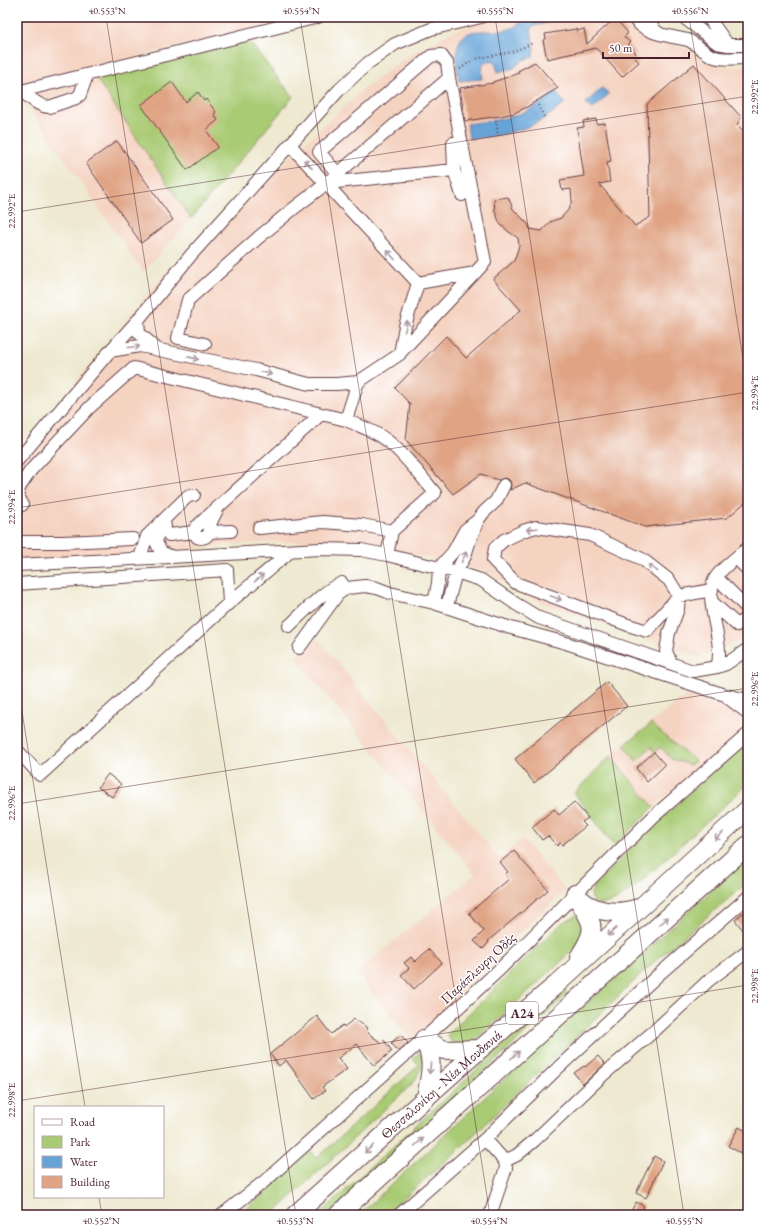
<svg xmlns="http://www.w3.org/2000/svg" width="765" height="1232" font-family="'EB Garamond',serif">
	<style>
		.built { fill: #f5d3c1 }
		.green { fill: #a9cb73; stroke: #7a754f }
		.water { fill: #66a4d8; stroke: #586282 }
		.building { fill: #e0a383 }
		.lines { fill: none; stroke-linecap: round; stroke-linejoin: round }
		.minor-casing { stroke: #633d44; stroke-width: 14 }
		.highway-casing { stroke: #633d44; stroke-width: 20 }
		.path { stroke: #633d44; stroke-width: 2; stroke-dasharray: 1 3; stroke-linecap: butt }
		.minor { stroke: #fff; stroke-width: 12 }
		.highway { stroke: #fff; stroke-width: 18 }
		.oneway { stroke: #ae9aa0 }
		.ticks { fill: none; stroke: #4a1f2b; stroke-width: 1; stroke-opacity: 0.45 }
		.labels { text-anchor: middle; stroke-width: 3; stroke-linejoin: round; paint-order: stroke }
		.shield { fill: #fff; stroke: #80626b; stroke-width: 1 }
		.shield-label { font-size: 13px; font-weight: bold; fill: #4a1f2b }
		.street-label { font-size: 14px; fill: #4a1f2b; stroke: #fff }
		.neatline { fill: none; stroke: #4a1f2b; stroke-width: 1.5 }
		.ticks-label { font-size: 10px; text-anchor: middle; fill: #4a1f2b }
	</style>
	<rect width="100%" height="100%" fill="#fff"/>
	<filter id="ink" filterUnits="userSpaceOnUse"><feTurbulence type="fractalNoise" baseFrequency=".025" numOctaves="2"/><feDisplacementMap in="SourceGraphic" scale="8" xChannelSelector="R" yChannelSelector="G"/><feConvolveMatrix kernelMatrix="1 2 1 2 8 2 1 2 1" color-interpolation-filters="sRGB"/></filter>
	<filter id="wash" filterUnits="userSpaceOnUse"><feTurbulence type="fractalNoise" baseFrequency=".012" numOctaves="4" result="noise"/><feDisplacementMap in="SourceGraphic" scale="16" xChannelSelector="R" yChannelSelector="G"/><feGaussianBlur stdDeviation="0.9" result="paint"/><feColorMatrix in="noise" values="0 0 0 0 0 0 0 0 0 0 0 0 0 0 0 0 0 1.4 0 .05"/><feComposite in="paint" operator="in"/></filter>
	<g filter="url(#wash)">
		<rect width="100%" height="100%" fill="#eee9d0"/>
		<path class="built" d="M17,17H275L279,22L20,85L17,81Z
			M509,17H625L634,28L652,40L687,49L705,60L720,65L729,67H748V635L739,641L699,657L542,603L486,572L362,542H278L220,545L17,569V453L172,266L360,92L403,59L451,32L466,27Z
			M96,78L191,219L143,272L24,100L17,97Z
			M317,638L500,859L522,839L566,890L493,958L414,1044L356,973L475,874L295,657Z
			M688,693L738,713L742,725L739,736L654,807L610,756Z"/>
		<path class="green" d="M249,41L293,97L191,219L96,78Z
			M651,724L695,761L690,765L671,759L661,747L654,752L651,747L636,761L624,745Z
			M744,744H748V784L636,886L616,900L602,905L593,903L591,894L594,886C642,837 692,789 744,744Z
			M610,756L654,807L614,846L574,793Z
			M748,857V882L653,963L460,1148L385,1215H359L575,1013L620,974Z
			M577,915L586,920L579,945L470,1045L455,1047L447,1035L562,923Z
			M564,989L568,994L329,1215H319Z
			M420,1053L424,1062L415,1081L272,1215H238L264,1194L310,1150L317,1158L419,1065L412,1058Z"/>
		<path class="water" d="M527,17L552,18V21L550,22L531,27L534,48L533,57L523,60L514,68L498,72L494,60L483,63L482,79L459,81C456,60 450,31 481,31C491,31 503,32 512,28C518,26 522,20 527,17Z
			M602,88L609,94L592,110L586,103Z
			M556,92L565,103C534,130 509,135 469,139L467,124C484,121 505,120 522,113C534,108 545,100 556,92Z"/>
		<g id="blocks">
			<path class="building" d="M615,18L628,33L624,37L630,42L628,44L636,53L633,56L639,62L622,77L596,48L547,59L543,40L546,39L545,34L576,29L577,31L584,29L587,44Z
				M535,62L558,88L525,108L514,113L500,116L465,121L460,88L493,83V82L519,73L518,71Z
				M694,64L741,117L737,125L748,135V500L727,518L645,527L525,483L510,490L511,485L510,481L508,479L504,478L499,480L481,474L453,494L406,440L410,404L395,388L446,336L466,358L521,310L493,279L514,261L519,246L518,238L509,232L500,224L495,211L494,199L508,197L513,209L528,224L530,229L542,231L550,222L561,218L569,209L572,201L571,189L562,190L560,180L584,176L577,128L584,127L583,121L596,119L597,124L605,123L611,161L607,162L610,182L599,184L635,226L650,217L647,104Z
				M172,82L186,102L198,92L204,101L206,99L216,112L214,114L218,120L206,130L218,147L187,170L141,105Z
				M117,141L173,220L141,243L86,163Z
				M607,682L627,706L534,783L515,759Z
				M654,752L665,765L647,782L636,768Z
				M108,774L121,784L112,797L98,787Z
				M574,802L588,818L582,822L586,826L562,845L560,843L557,846L548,836L542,840L532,827L554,809L559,815Z
				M514,851L548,890L488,941L489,942L483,949L474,941L484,931L469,913L509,879L505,874L508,872L500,862Z
				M743,913L748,920V936L735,920Z
				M429,949L442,963L414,989L401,975L409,968L404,963L411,957L415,962Z
				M317,1016L331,1034L343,1025L344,1027L354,1019L362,1024L366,1027L368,1033L380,1042L383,1039L392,1051L374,1066L357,1044L338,1058L347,1069L322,1087L325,1091L314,1099L286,1060L279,1066L270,1054Z
				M401,1035L408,1043L398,1051L391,1043Z
				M598,1056L605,1064L583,1084L574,1073L584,1066L585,1067Z
				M739,1127L748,1132V1157L728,1146Z
				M654,1156L663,1161L646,1198L636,1193Z
				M636,1202L644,1206L640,1215H629Z"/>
		</g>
	</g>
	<g filter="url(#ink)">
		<use href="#blocks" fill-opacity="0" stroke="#633d44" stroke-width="1"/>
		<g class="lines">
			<g class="minor-casing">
				<path id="minor" d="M633,17C643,34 670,36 688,40C696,44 702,50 710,55C721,61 736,58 748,58
					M651,17C650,24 653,30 659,33
					M683,17L717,43L728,45H748
					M708,17L728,45
					M21,91C28,96 39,107 49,107L76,98L80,95L87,75
					M17,92L318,17
					M453,143L454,170L462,195
					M290,145L418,283
					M338,174L319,152L431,56L441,55L447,63L449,78
					M327,183L454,170
					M138,320L139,333L158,350
					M205,344L178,338L188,300L259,237L293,209L327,183L449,78L485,262L475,273L418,283
					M110,351L140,346L256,370L309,384H337L358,382L400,354L405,326L418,283
					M400,353L475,273
					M346,420L358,382
					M17,461L110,351L138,320L191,255L339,90L368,63L395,44L431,29L481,17
					M22,505L18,495L19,488L31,470L90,407L134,368L346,420C359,426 373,430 385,439C402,451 421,476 435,493L392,531
					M218,507C215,517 208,522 210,532C206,538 203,539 197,537L194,532L196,527L320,415
					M478,520L484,512L496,501L504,485
					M165,526L158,532L156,542L161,552L170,556
					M259,528L323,522L362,525L392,531L387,555
					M210,532L231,531
					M169,535L194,532
					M17,542H63L133,539
					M140,558L147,536L188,496L194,495
					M736,558L748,570
					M17,565L321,549L361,550L387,555L456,572L481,580L516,604L539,618L693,671L717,667L726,664L748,649
					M716,577L748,609
					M17,584L227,570L229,603
					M712,602L737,625L748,618
					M434,603L438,583L439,568L453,552L465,530L478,520L470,540L465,556L456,572L447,606
					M289,626C303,613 325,589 342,583
					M299,648L338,594L347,588L365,586L377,588L390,593L434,603L511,628L566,643L722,694L748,700
					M671,663L666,651L669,633L678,609L679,596L669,580L642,559L590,535L536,527L523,531L504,540L495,548L493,560L516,583L628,625L647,631L679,596L712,590
					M717,667C726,640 701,599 716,577C723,567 739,555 748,548
					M728,698L748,713
					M17,750L40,775L229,603L291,551
					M485,1139L502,1158L505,1161L506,1168L490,1215
					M505,1161L517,1155L535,1140L603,1075L653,1032L708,981L748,951
					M222,1215L266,1180L460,1006L500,969L653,817L748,734
					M399,1215L485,1139L559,1067L657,976L748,897"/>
			</g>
			<g class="highway-casing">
				<g id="highway">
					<path d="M575,894C592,924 600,925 579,957"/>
					<path d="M580,899C597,914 618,914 638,908"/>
					<path d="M424,1039C435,1063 430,1073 426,1098"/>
					<path d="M424,1039L444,1050L480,1049"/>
					<path id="s1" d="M295,1215L480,1049L557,984L748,809"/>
					<path d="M338,1215L748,845"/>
				</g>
			</g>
			<path class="path" d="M460,69L474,59L512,52L533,43
				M538,105L545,119
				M496,120L498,136"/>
			<use href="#minor" class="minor"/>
			<use href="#highway" class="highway"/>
		</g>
		<defs><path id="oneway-shaft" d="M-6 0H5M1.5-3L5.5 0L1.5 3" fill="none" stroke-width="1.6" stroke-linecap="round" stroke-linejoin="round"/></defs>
		<g class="oneway">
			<use href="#oneway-shaft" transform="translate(308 164) rotate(-133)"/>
			<use href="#oneway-shaft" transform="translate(391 255) rotate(-131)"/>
			<use href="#oneway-shaft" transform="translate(406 326) rotate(-76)"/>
			<use href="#oneway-shaft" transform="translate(134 347) rotate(-5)"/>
			<use href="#oneway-shaft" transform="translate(193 358) rotate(13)"/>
			<use href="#oneway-shaft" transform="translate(266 373) rotate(15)"/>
			<use href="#oneway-shaft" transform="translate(532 529) rotate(170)"/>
			<use href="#oneway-shaft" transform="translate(464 557) rotate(-65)"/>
			<use href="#oneway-shaft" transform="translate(653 568) rotate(-143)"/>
			<use href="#oneway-shaft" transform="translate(259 578) rotate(-40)"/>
			<use href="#oneway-shaft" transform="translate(556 598) rotate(21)"/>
			<use href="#oneway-shaft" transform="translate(719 836) rotate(138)"/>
			<use href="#oneway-shaft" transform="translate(664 921) rotate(-42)"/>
			<use href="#oneway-shaft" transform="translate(612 932) rotate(137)"/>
			<use href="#oneway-shaft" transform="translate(515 1055) rotate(-42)"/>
			<use href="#oneway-shaft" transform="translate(430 1068) rotate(97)"/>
			<use href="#oneway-shaft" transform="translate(419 1142) rotate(-42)"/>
			<use href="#oneway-shaft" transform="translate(369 1149) rotate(138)"/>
		</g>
	</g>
	<path class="ticks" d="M106,17L296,1215M300,17L490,1215M495,17L684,1215M689,17L748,390M17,212L748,96M17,508L748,392M17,680L85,1107M17,804L748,688M17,1101L748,985M99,1197L102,1215"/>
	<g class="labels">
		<rect class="shield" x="506" y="1002" width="32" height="22" rx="3"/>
		<g class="shield-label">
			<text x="522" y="1018">Α24</text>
		</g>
		<g class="street-label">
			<text transform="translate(478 968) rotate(-43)" y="5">Παράπλευρη Οδός</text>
			<text dy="5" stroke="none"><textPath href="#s1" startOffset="196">Θεσσαλονίκη - Νέα Μουδανιά</textPath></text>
		</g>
	</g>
	<rect width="765" height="1232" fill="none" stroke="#fff" stroke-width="44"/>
	<rect x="34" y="1106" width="130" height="92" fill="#ffffff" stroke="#b7a5aa"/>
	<rect x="42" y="1119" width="20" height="6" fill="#ffffff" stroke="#b7a5aa"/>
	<text x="70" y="1126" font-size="12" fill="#4a1f2b">Road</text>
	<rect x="42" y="1136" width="20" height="12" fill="#a9cb73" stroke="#b7a5aa"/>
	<text x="70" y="1146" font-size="12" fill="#4a1f2b">Park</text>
	<rect x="42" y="1156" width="20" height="12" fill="#66a4d8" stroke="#b7a5aa"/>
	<text x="70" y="1166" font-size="12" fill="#4a1f2b">Water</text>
	<rect x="42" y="1176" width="20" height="12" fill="#e0a383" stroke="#b7a5aa"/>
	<text x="70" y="1186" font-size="12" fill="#4a1f2b">Building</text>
	<path d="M603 52v6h86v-6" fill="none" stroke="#4a1f2b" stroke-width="2"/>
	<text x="609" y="52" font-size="12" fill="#4a1f2b" stroke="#ffffff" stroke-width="3" paint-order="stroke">50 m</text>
	<rect x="22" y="22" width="721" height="1188" class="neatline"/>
	<g class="ticks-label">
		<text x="107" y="14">40.553°N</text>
		<text x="301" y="14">40.554°N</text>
		<text x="495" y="14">40.555°N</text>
		<text x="690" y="14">40.556°N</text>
		<text transform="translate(754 97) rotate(-90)" y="4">22.992°E</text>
		<text transform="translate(11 211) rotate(-90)" y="4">22.992°E</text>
		<text transform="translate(754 393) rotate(-90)" y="4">22.994°E</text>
		<text transform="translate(11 507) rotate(-90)" y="4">22.994°E</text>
		<text transform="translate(754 689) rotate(-90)" y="4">22.996°E</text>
		<text transform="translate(11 803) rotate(-90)" y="4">22.996°E</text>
		<text transform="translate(754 986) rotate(-90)" y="4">22.998°E</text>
		<text transform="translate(11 1100) rotate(-90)" y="4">22.998°E</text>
		<text x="101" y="1224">40.552°N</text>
		<text x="295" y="1224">40.553°N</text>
		<text x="489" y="1224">40.554°N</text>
		<text x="684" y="1224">40.555°N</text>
	</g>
</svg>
